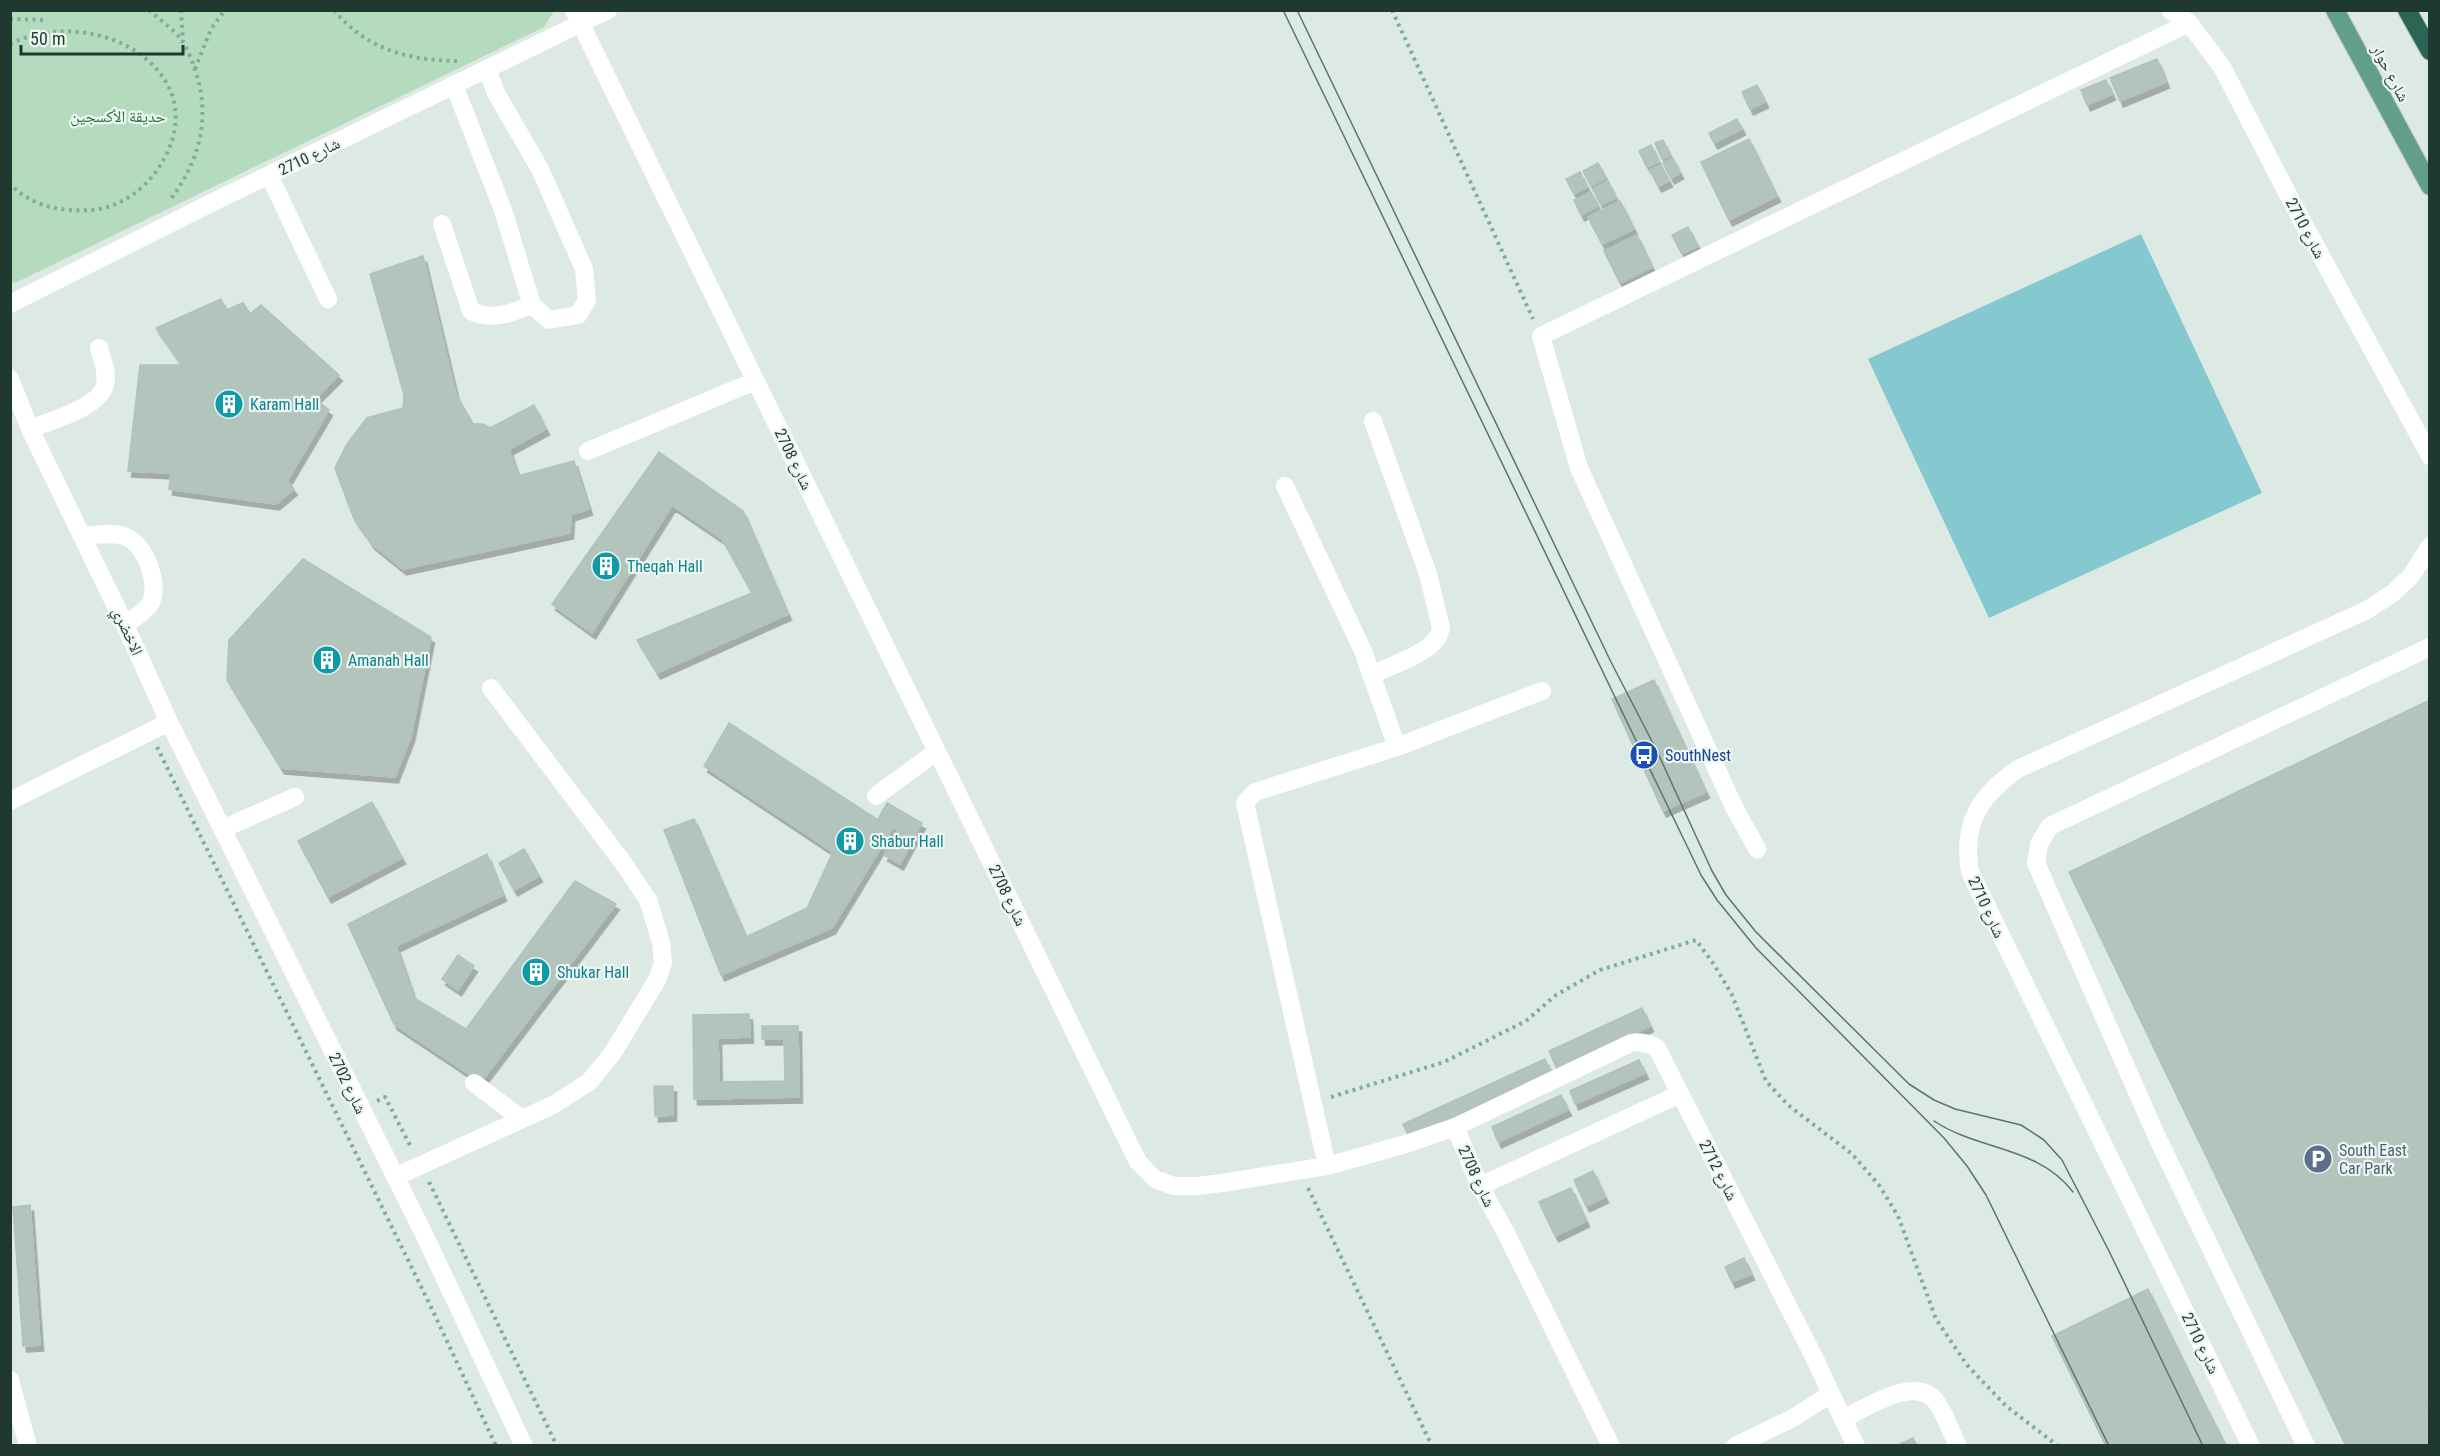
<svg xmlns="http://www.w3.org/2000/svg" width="2440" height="1456" font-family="'Roboto Condensed','Noto Naskh Arabic',sans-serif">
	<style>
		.green { fill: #b5dbbe }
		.water { fill: #84c8d0 }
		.building { fill: #b3c4bc; stroke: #b0c3ba; stroke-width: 1.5; filter: url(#shadow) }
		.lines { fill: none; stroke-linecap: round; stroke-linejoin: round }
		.major-casing { stroke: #bcc4c1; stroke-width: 20 }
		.highway-casing { stroke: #bcc4c1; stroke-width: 20 }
		.path { stroke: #7dad9c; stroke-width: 4; stroke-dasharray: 3 4.5; stroke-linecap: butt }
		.minor { stroke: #fff; stroke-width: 18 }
		.major { stroke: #619f8c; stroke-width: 18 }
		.highway { stroke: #2b6556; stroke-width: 18 }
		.tram { stroke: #59756c; stroke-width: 1.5 }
		.labels { text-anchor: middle; stroke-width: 4.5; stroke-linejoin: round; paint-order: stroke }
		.street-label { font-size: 16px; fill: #1f3930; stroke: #edf6f1 }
		.park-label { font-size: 16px; fill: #296f41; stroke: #edf6f1 }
		.culture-label { font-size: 16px; fill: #0d838f; stroke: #edf6f1; text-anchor: start }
		.transit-label { font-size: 16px; fill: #164399; stroke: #edf6f1; text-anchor: start }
		.service-label { font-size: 16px; fill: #4e5e75; stroke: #edf6f1; text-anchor: start }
	</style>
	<defs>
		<filter id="shadow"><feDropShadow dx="3.5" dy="6" stdDeviation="0" flood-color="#0004"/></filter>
	</defs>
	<rect width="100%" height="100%" fill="#dde9e3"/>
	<path class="green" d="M11,10H554V11L544,27L17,282L11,283Z"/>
	<path class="water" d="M2141,234L2262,493L1989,618L1868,359Z"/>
	<path class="building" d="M2157,59L2166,82L2120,101L2110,78Z
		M2106,80L2112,94L2087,105L2081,90Z
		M1757,85L1765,102L1750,109L1742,92Z
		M1737,119L1742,129L1714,143L1709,133Z
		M1749,139L1777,196L1729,220L1701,162Z
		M1663,140L1670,155L1662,159L1655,143Z
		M1651,145L1659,162L1647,167L1639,151Z
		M1673,158L1680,173L1671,178L1663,163Z
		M1598,163L1606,178L1591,186L1583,171Z
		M1661,165L1669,181L1658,186L1650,170Z
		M1580,172L1587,187L1574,194L1566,179Z
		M1608,181L1616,198L1601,205L1593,189Z
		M1591,192L1598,206L1581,215L1574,200Z
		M1620,201L1634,229L1602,244L1588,217Z
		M1688,227L1698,246L1682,254L1672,235Z
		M1637,235L1652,267L1620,283L1604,251Z
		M423,256L456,395L473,424H483L490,428L534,405L546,429L509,449L518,476L574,461L589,509L571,515L570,533L403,569L372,544L354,519L335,468L347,444L367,418L403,408L404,395L370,274Z
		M221,299L226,310L243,303L250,314L261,305L339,375L315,399L329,410L287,481L294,489L276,504L169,489L171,473L128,471L140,365H182L156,328Z
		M659,452L743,511L788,614L657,673L637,640L752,593L722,539L672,505L592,633L552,604Z
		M303,559L431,637L411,736L395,777L281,768L227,680L229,640Z
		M1654,680L1706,792L1663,811L1612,699Z
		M2430,700V1446H2346L2069,872Z
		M729,723L892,829L832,928L721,975L664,830L694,819L746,937L807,908L833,852L704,766Z
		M372,802L402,858L328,897L298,841Z
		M887,803L922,823L900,864L884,855L898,830L878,819Z
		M524,849L539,876L514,890L499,863Z
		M487,854L503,895L396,946L414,998L466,1029L575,881L616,904L481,1082L394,1024L348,924Z
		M458,955L474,966L458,990L442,979Z
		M1642,1008L1650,1026L1557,1069L1549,1051Z
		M749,1014L750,1037L718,1038L719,1082L785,1081L784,1039H762V1026H798L799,1097L694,1099L693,1015Z
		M1545,1059L1552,1074L1410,1139L1403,1124Z
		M1639,1060L1645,1073L1575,1104L1570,1091Z
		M654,1086H673V1115L655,1116Z
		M2274,1088L2342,1239L2313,1252L2245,1100Z
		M1561,1095L1568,1110L1498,1142L1492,1127Z
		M1593,1171L1605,1197L1586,1206L1574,1180Z
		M1571,1188L1586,1221L1555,1236L1539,1202Z
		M30,1205L40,1345L23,1346L13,1207Z
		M1744,1258L1751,1274L1732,1282L1725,1267Z
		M2148,1289L2200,1395L2226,1446H2106L2052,1336Z
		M2402,1352L2430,1414V1446H2411L2374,1364Z
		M1913,1438L1917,1446H1896Z"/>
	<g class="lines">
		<g class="major-casing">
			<path id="major" d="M2335,10L2430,186"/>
		</g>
		<g class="highway-casing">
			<path id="highway" d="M2407,10L2430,51"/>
		</g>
		<path class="path" d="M149,10C159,19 172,28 180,38C186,46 191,58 194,67C212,115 200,162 169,201
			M181,10L183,41
			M334,10C367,50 408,60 457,61
			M409,10H420
			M1392,10L1533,319
			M10,19L47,20
			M10,44C99,0 226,77 155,173C140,193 115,209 90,210C61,212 31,206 10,184
			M195,69L211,29L225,10
			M157,747L431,1307L496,1446
			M1331,1097L1444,1062L1526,1021L1556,995L1600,970L1696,940L1715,966L1732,995L1766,1081L1788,1105L1852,1154L1879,1185L1898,1216L1936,1319L1967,1365L2006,1406L2058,1446
			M377,1101L385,1097L412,1149
			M429,1182L557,1446
			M1308,1188L1432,1446"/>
		<path class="minor" d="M574,10L1138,1162L1155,1179L1174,1186H1197L1222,1183L1327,1166L1406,1144L1455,1127L1631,1043C1641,1041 1648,1043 1657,1048L1815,1359L1831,1394L1793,1418L1735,1446
			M2170,10L2189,23L2222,67L2295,208L2430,456
			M454,85L503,210L532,305L549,320L578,315L587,300L584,269L540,169L496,93L487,69
			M269,175L328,299
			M442,224L471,311C492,321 512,313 532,305
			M10,304L199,209L608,10
			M10,379L30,429L125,625L169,722L423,1232L524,1446
			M30,429C50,421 99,408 105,385C108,372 102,359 99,348
			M588,451L755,381
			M1285,486L1363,651L1397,747
			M82,536C95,535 111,532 124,536C145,542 161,585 150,604C145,612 133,619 125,625
			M1371,675L1410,658L1429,647L1438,637L1441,628L1428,574L1373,421
			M876,796L937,751
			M10,801L169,722
			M222,829L295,797
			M1757,849L1734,807L1579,468L1541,336L2189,23
			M474,1083L522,1119
			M1455,1127L1480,1186L1506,1233L1611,1446
			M1327,1166L1245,803L1255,792L1397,747L1542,691
			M395,1177L553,1105L589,1082L612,1054L657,980L663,963L661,942L648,900L624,864L491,688
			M1480,1186L1680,1094
			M10,1380L28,1446
			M1831,1394L1856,1446
			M1843,1419C1867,1408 1917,1373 1937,1403C1946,1416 1951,1432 1958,1446
			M2251,1446L1970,872C1962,823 1979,796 2018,769L2367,610L2393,593L2411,576L2430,546
			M2306,1446L2157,1137L2036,863L2039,844L2050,826L2430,647"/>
		<use href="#major" class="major"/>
		<use href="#highway" class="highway"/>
		<path class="tram" d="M1283,10L1701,875L1717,900L1756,948L1944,1138L1967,1166L1986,1195L2109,1446
			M1297,10L1611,662L1656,749L1712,871L1726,895L1756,932L1909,1084L1934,1100L1955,1109L2021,1125L2044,1140L2062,1160L2109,1251L2203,1446
			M1934,1121C1979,1151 2038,1146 2073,1192"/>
	</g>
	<defs>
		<g id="building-disc" transform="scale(1.5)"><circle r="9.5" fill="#0f9aa8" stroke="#edf6f1"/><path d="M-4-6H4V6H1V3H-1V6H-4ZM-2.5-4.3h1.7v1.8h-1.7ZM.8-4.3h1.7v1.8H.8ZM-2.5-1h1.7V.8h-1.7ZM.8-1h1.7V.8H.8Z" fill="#fff"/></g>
		<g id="bus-disc" transform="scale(1.5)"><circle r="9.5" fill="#1a4fb4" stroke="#edf6f1"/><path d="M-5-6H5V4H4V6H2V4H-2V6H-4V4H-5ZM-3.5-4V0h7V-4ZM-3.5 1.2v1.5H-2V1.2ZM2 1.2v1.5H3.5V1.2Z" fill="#fff"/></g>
		<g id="parking-disc" transform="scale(1.5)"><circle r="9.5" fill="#5c6f8a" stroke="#edf6f1"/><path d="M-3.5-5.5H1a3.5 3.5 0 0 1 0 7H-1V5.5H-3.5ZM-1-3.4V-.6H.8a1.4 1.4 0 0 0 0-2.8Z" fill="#fff"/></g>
	</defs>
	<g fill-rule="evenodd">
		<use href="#building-disc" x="229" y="404"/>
		<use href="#building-disc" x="606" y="566"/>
		<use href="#building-disc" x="327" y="660"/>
		<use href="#bus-disc" x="1644" y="755"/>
		<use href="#building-disc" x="850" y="841"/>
		<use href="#building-disc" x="536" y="972"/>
		<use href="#parking-disc" x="2318" y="1159"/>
	</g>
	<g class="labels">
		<g class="street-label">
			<text transform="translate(2391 73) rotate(62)" y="6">شارع حوار</text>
			<text transform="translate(309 156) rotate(-26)" y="6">شارع 2710</text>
			<text transform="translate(2306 228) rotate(62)" y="6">شارع 2710</text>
			<text transform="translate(794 459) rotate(64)" y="6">شارع 2708</text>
			<text transform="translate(128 631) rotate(65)" y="6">الاخضري</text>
			<text transform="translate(1008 895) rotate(64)" y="6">شارع 2708</text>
			<text transform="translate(1987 907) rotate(65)" y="6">شارع 2710</text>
			<text transform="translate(348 1083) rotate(64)" y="6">شارع 2702</text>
			<text transform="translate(1719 1170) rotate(63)" y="6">شارع 2712</text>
			<text transform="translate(1477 1176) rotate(65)" y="6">شارع 2708</text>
			<text transform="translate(2201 1343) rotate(64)" y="6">شارع 2710</text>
		</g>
		<g class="park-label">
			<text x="118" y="122">حديقة الأكسجين</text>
		</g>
		<g class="culture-label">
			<text x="250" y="410">Karam Hall</text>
			<text x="627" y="572">Theqah Hall</text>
			<text x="348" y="666">Amanah Hall</text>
			<text x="871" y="847">Shabur Hall</text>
			<text x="557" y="978">Shukar Hall</text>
		</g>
		<g class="transit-label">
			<text x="1665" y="761">SouthNest</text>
		</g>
		<g class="service-label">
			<text x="2339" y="1156">South East<tspan x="2339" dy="18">Car Park</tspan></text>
		</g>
	</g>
	<rect width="2440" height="1456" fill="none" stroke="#1f3930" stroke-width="24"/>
	<path d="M21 45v9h162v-9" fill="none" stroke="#1f3930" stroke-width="3"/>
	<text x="30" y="45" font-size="18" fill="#1f3930" stroke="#edf6f1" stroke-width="4.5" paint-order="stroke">50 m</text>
</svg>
